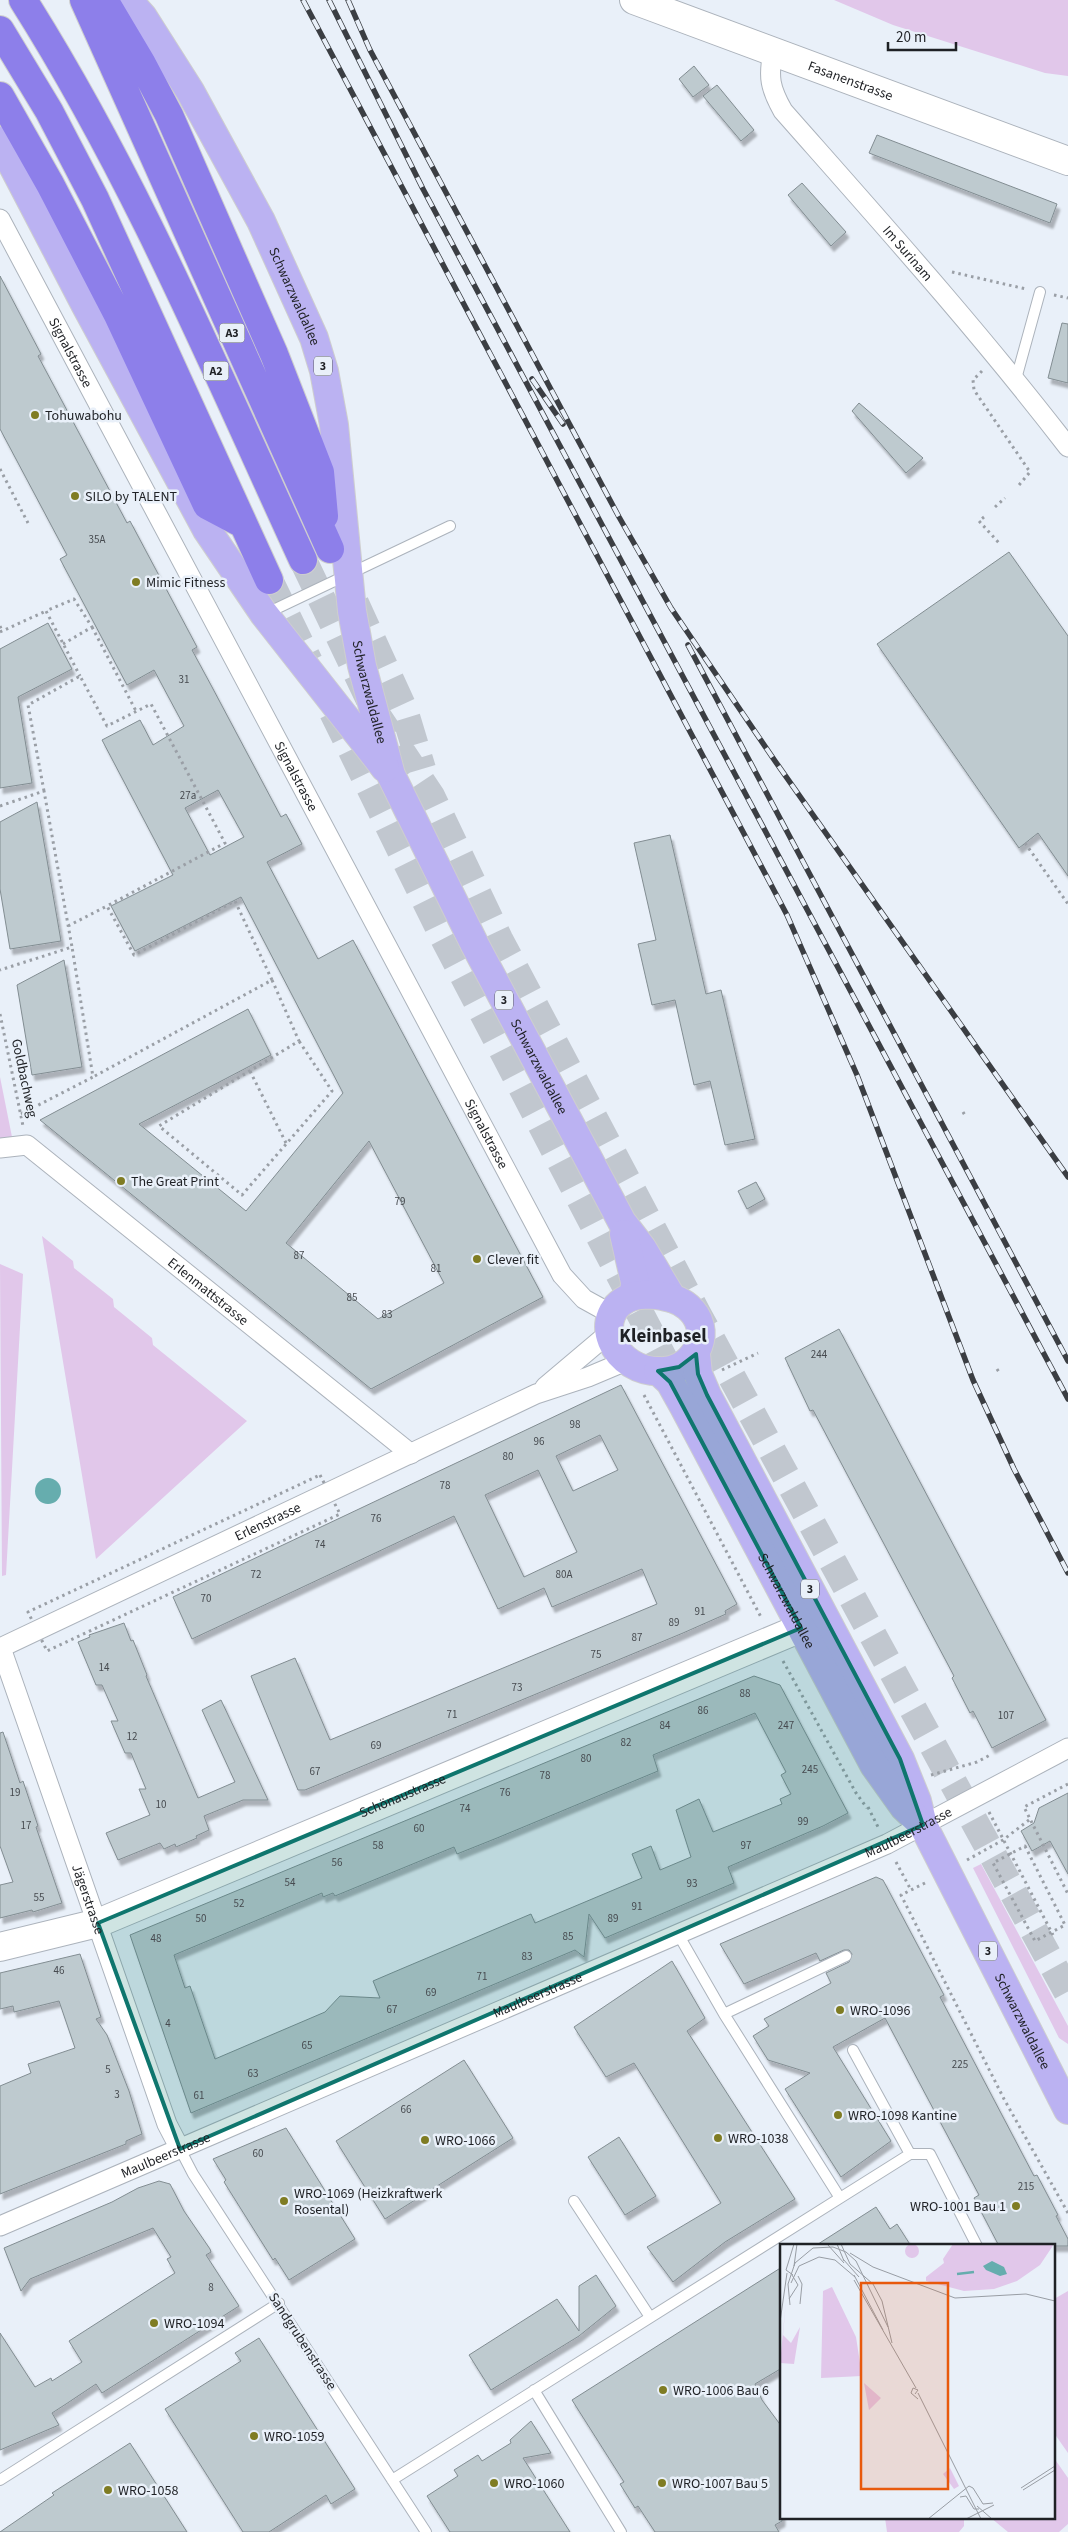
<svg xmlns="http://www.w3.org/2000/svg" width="1068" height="2532" font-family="'Source Sans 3',sans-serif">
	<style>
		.green { fill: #e1c7ea }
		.water { fill: #66adae }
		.building { fill: #becacf; stroke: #828d92; fill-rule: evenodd; filter: url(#shadow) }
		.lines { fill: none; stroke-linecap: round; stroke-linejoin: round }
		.highway-tunnel { stroke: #c1c7cf; stroke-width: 28; stroke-dasharray: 28 14; stroke-linecap: butt }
		.lane-casing { stroke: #acb3bc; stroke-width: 12 }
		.street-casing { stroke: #acb3bc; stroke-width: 21 }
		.secondary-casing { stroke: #acb3bc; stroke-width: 30 }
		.primary-casing { stroke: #cececf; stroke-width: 30 }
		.highway-casing { stroke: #cececf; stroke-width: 30 }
		.path { stroke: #9a9fa6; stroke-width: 3; stroke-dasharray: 2.5 4; stroke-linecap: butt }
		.lane { stroke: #fff; stroke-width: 10 }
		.street { stroke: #fff; stroke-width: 19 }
		.secondary { stroke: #fff; stroke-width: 28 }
		.primary { stroke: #bbb2f2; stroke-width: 28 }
		.highway { stroke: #8d7fea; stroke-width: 28 }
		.rail-casing { stroke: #3b3e43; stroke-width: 5.5 }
		.rail { stroke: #e9f0f9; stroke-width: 4; stroke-dasharray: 11; stroke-linecap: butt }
		.marked { fill: #0f766e; fill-opacity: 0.2; stroke: #0f766e; stroke-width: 4; stroke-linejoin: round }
		.poi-dot { fill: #7f7c23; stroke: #e9f0f9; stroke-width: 2 }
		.labels { text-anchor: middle; stroke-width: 5; stroke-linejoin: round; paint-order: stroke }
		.number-label { font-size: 11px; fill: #474b50 }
		.shield { fill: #e9f0f9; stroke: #5c5f65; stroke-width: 1 }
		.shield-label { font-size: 12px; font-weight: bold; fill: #1f2125 }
		.street-label { font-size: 14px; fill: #1f2125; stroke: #e9f0f9 }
		.poi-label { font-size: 14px; fill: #1f2125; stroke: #e9f0f9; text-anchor: start }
		.district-label { font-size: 19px; font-weight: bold; fill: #1f2125; stroke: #e9f0f9 }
		.inset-river { fill: none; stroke: #66adae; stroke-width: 2.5 }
		.inset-road { fill: none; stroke: #989da4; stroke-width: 1 }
		.view { fill: #e8590c; fill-opacity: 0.15; stroke: #e8590c; stroke-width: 2.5 }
		.inset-edge { fill: none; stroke: #1f2125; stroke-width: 2.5 }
	</style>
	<defs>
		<filter id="shadow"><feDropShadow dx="3" dy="5.5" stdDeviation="1" flood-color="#0004"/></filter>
	</defs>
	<rect width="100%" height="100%" fill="#e9f0f9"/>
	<path class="green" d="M834,0H1068V76L1045,73L893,25Z
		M0,1077L13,1142L0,1143Z
		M42,1236L73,1261L74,1268L113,1299L114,1307L152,1338L153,1345L247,1421L96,1559Z
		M0,1264L23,1274L6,1575L2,1576Z
		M981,1864L1068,2026V2044L1059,2038L973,1868Z
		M1068,2291V2453L1054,2433V2299Z
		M1054,2458L1068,2478V2524L1059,2532H1008L991,2518H1054Z
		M885,2518H964V2526L959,2532H887Z"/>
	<path class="water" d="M35 1491a13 13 0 1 1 26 0a13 13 0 1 1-26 0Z"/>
	<path class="building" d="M694,66L709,85L693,97L679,79Z
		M717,85L754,130L741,141L703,96Z
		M877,135L1057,204L1050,223L869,153Z
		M802,183L846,232L831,246L788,195Z
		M0,276L41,354L38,356L127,523L130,521L197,647L192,650L212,687L281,817L286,814L302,844L267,862L318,959L353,940L543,1297L371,1389L40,1120L248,1009L271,1055L139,1124L246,1211L343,1093L241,897L135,951L111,906L173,875L102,740L140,720L153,745L184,726L154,670L127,685L60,559L67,555L0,429ZM218,790L244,837L210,855L185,808ZM369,1141L444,1283L378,1319L286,1243Z
		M1062,323L1068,324V383L1048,378Z
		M859,403L923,458L906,473L852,411Z
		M1009,552L1068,636V876L1038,833L1019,848L877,644Z
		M48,623L72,669L18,697L32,783L0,788V649Z
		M37,802L61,941L10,949L0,889V822Z
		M670,835L706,994L721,990L755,1139L725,1145L710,1081L694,1085L675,1000L652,1005L638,944L656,940L634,843Z
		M64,960L82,1067L32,1075L17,985Z
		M756,1182L765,1199L747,1209L738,1191Z
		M839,1329L1046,1720L992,1748L973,1711L970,1713L952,1678L954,1676L813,1410L810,1411L785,1358Z
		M621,1385L737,1604L725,1611L726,1614L683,1633L305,1790H298L251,1676L295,1658L330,1740L657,1604L642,1569L552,1607L544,1588L498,1609L454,1516L192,1639L173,1597ZM600,1435L618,1470L573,1491L556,1456ZM538,1470L577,1552L524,1577L485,1495Z
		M124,1623L131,1641L133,1640L147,1675L146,1676L198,1798L235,1782L202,1710L221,1700L268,1800H243L204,1816L209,1830L196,1836L197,1838L176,1847L175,1844L164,1849L160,1843L118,1860L106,1833L150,1815L139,1789H146L131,1753H125L111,1721H118L102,1685H96L78,1642L90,1637L89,1635Z
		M754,1676L780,1685L848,1813L823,1826L728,1867L734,1883L605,1938L589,1914L584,1957L575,1950L191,2113L130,1935ZM755,1713L786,1772L781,1775L791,1794L780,1799L782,1804L713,1832L699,1799L676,1810L691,1857L660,1870L651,1846L632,1854L642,1878L535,1923L531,1914L394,1972L373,1981L380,1998L340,1996L325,2012L215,2059L190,1986L185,1988L174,1955L322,1893L323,1897L333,1893L335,1896L454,1847L457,1854L497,1838L658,1771L653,1755Z
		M3,1732L20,1783L23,1781L38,1826L36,1827L62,1903L33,1912L32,1910L0,1918V1885L13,1882L0,1846V1733Z
		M1068,1793V1874L1050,1841L1032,1851L1021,1831L1034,1823L1039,1808Z
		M876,1877L883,1880L944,1995L940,1997L1034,2176L1037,2175L1058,2215L1056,2216L1068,2239V2246H999L974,2198L979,2195L885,2018L833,2047L891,2141L841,2177L785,2089L810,2073L768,2060L753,2036L769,2026L764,2019L831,1983L826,1973L849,1962L852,1954L849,1950H844L820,1961L816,1953L744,1984L720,1944Z
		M80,1954L101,2017L96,2019L107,2035L129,2091L142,2134L126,2141V2144L0,2194V2086L31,2073L28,2064L75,2048L59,2001L14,2012L13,2006L0,2009V1973Z
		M672,1961L705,2018L687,2031L795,2199L725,2242L673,2282L647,2247L721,2203L634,2063L606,2077L574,2027Z
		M464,2060L513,2138L385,2219L336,2141Z
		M286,2128L355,2239L289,2280L275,2258L273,2260L224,2182L226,2180L213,2159Z
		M619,2137L656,2196L625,2215L588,2157Z
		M159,2181L170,2184L184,2211L210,2249L211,2252L206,2255L239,2306L102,2393L96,2384L66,2404L52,2413L59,2425L0,2450V2333L35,2387L51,2378L52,2381L82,2362L69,2341L175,2273L167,2259L171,2257L153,2228L30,2279L21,2291L4,2248L112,2202L138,2188Z
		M876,2207L890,2229L897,2224L911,2246H815Z
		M782,2267V2368L755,2384L762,2400L782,2427V2521L775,2525L779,2532H655L638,2506L635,2508L620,2484L624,2482L572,2400Z
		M596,2275L616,2306L579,2336L491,2390L469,2355L557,2299L579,2331V2286Z
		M259,2338L355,2489L331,2504L326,2495L269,2532H243L165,2409L241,2361L235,2353Z
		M531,2421L551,2453L523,2458L570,2532H450L427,2496L458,2476L454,2470L478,2455L482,2461L511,2443L510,2440Z
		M130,2443L187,2532H0L54,2495L52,2493Z"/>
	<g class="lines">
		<path class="highway-tunnel" d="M303,560L378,717L431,796L499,939L698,1315L1068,1993
			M269,580L309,662
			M355,603L404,710L422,769
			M333,712L444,938L680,1390"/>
		<g class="lane-casing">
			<path id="lane" d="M1016,379L1040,292
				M265,614L450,526
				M724,2014L846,1956
				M180,2149L193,2174L426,2532
				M910,2154H930L977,2246
				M840,2198L910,2154L853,2050
				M574,2201L650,2317
				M534,2390L621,2532
				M0,2480L279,2303
				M392,2480L840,2198L724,2014L678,1934"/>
		</g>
		<g class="street-casing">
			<g id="street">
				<path id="s1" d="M773,52C768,77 770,88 783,111C880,221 978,330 1068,447"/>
				<path id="s2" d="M0,219L562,1275L584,1299L613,1315"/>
				<path id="s3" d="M0,1148L27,1145L411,1454"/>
				<path d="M545,1387L609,1333"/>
				<path id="s4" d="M0,1648L536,1394L588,1377L626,1361"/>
				<path id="s5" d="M1,1648L167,2124L180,2149"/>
				<path id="s6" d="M0,2226L887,1844L1068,1748"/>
			</g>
		</g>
		<g class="secondary-casing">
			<g id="secondary">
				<path id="s7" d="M634,0L1068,161"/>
				<path id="s8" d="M0,1947L98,1923L801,1628"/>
			</g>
		</g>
		<g class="primary-casing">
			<g id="primary">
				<path id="s9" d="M128,0L143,17L190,91L261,221L314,338L324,371L334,425L352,611L362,666L391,775L475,945L622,1222L642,1248L672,1298"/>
				<path d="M0,141L86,306L207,530L264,614L385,768"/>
				<path d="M624,1234L635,1282L634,1296"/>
				<path d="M656,1295C668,1297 679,1299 688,1307C714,1329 697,1368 665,1371C612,1376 587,1311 634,1296C641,1294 649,1295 656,1295Z"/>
				<path id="s10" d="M696,1354L698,1374L707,1395L900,1759L917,1801L923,1825L1068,2110"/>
				<path id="s11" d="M658,1371L670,1382L684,1407L874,1765L904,1807L922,1824"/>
			</g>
		</g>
		<g class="highway-casing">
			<path id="highway" d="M23,0C135,177 216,371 303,560
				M84,0L330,549
				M104,0L142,64L169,115L274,354L320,472L324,516
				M0,30L49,111L95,199L269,580
				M0,96L50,184L118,315L207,505L243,524"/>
		</g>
		<path class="path" d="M952,272L1026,289
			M1054,295L1068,298
			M982,371L973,380L974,390L1030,472L1019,485
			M0,469L28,523
			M995,507L1005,498
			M984,517L979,521L999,543
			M0,626L2,631
			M92,627L136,711
			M0,632L46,611
			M63,644L92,627L74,599L46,611L80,676
			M44,791L28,705L80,676L107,726L151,704L225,843L107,906
			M0,806L44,791L72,947L0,970
			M1025,843L1068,904
			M68,926L107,906L134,955L235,901L272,980L93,1077
			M272,980L299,1041L159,1126L242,1195L332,1091L299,1041
			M0,1014L23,1126
			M250,1071L286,1143
			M963,1112L966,1117
			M21,1114L93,1077L72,947
			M997,1369L999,1372
			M722,1370L758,1353
			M644,1395L762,1619
			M320,1475L340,1514L47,1651L28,1612Z
			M783,1661L856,1793L867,1808
			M931,1775L977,1762L992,1754
			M1068,1784L1024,1807L1068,1894
			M868,1807L878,1827
			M989,1812L1053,1935
			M1025,1846L1065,1925L1035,1941L993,1863Z
			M967,1860L1003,1840L1029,1820
			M896,1862L911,1890
			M925,1883L901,1895L1004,2099L1068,2213"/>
		<use href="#lane" class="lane"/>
		<use href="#street" class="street"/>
		<use href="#secondary" class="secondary"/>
		<use href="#primary" class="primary"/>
		<use href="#highway" class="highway"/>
		<g class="rail-casing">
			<path id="rail" d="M303,0L787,915L857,1075L973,1380L1014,1469L1068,1573
				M329,0L423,189L1068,1399
				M348,0L370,50L619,517L671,608L775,761L1068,1177
				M532,379L563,424
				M688,645L1068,1361"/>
		</g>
		<use href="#rail" class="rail"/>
	</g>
	<path class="marked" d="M696,1354L698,1374L707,1395L900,1759L923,1825L180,2149L98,1923L801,1628L670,1382L658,1371L679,1367Z"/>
	<g class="poi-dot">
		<circle cx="35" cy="415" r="5"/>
		<circle cx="75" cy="496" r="5"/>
		<circle cx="136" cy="582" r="5"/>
		<circle cx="121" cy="1181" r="5"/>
		<circle cx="477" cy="1259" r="5"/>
		<circle cx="840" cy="2010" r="5"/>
		<circle cx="838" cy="2115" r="5"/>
		<circle cx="718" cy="2138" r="5"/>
		<circle cx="425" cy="2140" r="5"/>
		<circle cx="284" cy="2201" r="5"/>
		<circle cx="1016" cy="2206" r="5"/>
		<circle cx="154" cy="2323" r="5"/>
		<circle cx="663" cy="2390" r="5"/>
		<circle cx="254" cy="2436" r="5"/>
		<circle cx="494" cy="2483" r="5"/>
		<circle cx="662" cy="2483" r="5"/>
		<circle cx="108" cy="2490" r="5"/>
	</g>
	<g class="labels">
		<g class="number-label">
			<text x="97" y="543">35A</text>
			<text x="184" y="683">31</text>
			<text x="188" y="799">27a</text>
			<text x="400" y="1205">79</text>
			<text x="299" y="1259">87</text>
			<text x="436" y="1272">81</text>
			<text x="352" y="1301">85</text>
			<text x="387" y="1318">83</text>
			<text x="819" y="1358">244</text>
			<text x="575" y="1428">98</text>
			<text x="539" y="1445">96</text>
			<text x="508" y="1460">80</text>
			<text x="445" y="1489">78</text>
			<text x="376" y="1522">76</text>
			<text x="320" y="1548">74</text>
			<text x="256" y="1578">72</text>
			<text x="564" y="1578">80A</text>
			<text x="206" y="1602">70</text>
			<text x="700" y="1615">91</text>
			<text x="674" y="1626">89</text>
			<text x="637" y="1641">87</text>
			<text x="596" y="1658">75</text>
			<text x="104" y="1671">14</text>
			<text x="517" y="1691">73</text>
			<text x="745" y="1697">88</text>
			<text x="703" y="1714">86</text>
			<text x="452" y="1718">71</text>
			<text x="1006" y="1719">107</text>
			<text x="665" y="1729">84</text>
			<text x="786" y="1729">247</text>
			<text x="132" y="1740">12</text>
			<text x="626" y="1746">82</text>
			<text x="376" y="1749">69</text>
			<text x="586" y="1762">80</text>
			<text x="810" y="1773">245</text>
			<text x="315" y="1775">67</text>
			<text x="545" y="1779">78</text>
			<text x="15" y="1796">19</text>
			<text x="505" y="1796">76</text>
			<text x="161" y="1808">10</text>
			<text x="465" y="1812">74</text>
			<text x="803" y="1825">99</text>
			<text x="26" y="1829">17</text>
			<text x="419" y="1832">60</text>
			<text x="378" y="1849">58</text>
			<text x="746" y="1849">97</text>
			<text x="337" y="1866">56</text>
			<text x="290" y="1886">54</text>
			<text x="692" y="1887">93</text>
			<text x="39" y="1901">55</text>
			<text x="239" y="1907">52</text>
			<text x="637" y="1910">91</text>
			<text x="201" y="1922">50</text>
			<text x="613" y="1922">89</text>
			<text x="568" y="1940">85</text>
			<text x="156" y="1942">48</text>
			<text x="527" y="1960">83</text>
			<text x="59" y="1974">46</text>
			<text x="482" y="1980">71</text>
			<text x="431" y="1996">69</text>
			<text x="392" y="2013">67</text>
			<text x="168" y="2027">4</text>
			<text x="307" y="2049">65</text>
			<text x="960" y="2068">225</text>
			<text x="108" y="2073">5</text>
			<text x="253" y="2077">63</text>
			<text x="117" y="2098">3</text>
			<text x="199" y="2099">61</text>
			<text x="406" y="2113">66</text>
			<text x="258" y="2157">60</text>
			<text x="1026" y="2190">215</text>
			<text x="211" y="2291">8</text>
		</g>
		<g class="shield">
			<rect x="219.5" y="323.5" width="25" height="19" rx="4"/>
			<rect x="314" y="356.5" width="18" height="19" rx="4"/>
			<rect x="203.5" y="361.5" width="25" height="19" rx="4"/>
			<rect x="495" y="990.5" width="18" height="19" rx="4"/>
			<rect x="801" y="1579.5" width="18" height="19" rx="4"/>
			<rect x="979" y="1941.5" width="18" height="19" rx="4"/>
		</g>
		<g class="shield-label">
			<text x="232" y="337">A3</text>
			<text x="323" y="370">3</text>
			<text x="216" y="375">A2</text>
			<text x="504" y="1004">3</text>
			<text x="810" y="1593">3</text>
			<text x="988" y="1955">3</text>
		</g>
		<g class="street-label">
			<text dy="5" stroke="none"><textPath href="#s7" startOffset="231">Fasanenstrasse</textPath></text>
			<text dy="5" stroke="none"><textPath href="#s1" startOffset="251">Im Surinam</textPath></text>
			<text dy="5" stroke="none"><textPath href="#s9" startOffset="341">Schwarzwaldallee</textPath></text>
			<text dy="5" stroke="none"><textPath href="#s2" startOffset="151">Signalstrasse</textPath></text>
			<text dy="5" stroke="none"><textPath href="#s9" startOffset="746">Schwarzwaldallee</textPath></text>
			<text dy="5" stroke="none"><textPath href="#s2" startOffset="631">Signalstrasse</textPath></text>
			<text dy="5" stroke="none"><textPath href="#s9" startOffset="1159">Schwarzwaldallee</textPath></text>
			<text transform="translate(25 1078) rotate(78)" y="5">Goldbachweg</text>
			<text dy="5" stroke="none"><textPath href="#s2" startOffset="1036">Signalstrasse</textPath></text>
			<text dy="5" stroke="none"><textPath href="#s3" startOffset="260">Erlenmattstrasse</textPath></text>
			<text dy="5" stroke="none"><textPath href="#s4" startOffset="296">Erlenstrasse</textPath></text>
			<text dy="5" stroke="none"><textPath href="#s11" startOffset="264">Schwarzwaldallee</textPath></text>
			<text dy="5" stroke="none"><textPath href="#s8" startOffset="431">Schönaustrasse</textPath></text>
			<text dy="5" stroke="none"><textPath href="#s6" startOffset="990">Maulbeerstrasse</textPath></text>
			<text dy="5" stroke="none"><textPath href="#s5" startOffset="266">Jägerstrasse</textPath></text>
			<text dy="5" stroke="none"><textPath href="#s6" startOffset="585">Maulbeerstrasse</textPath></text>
			<text dy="5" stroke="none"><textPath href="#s10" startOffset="745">Schwarzwaldallee</textPath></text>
			<text dy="5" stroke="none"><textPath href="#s6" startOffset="180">Maulbeerstrasse</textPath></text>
			<text transform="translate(303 2341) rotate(57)" y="5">Sandgrubenstrasse</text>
		</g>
		<g class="poi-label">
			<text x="45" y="420">Tohuwabohu</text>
			<text x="85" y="501">SILO by TALENT</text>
			<text x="146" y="587">Mimic Fitness</text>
			<text x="131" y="1186">The Great Print</text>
			<text x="487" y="1264">Clever fit</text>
			<text x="850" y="2015">WRO-1096</text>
			<text x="848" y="2120">WRO-1098 Kantine</text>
			<text x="728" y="2143">WRO-1038</text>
			<text x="435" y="2145">WRO-1066</text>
			<text x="294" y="2198">WRO-1069 (Heizkraftwerk<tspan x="294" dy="16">Rosental)</tspan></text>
			<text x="1006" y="2211" text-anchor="end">WRO-1001 Bau 1</text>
			<text x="164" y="2328">WRO-1094</text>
			<text x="673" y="2395">WRO-1006 Bau 6</text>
			<text x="264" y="2441">WRO-1059</text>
			<text x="504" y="2488">WRO-1060</text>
			<text x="672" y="2488">WRO-1007 Bau 5</text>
			<text x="118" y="2495">WRO-1058</text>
		</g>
		<g class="district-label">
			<text x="663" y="1342">Kleinbasel</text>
		</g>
	</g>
	<g transform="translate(780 2244)">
		<rect width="275" height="275" fill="#e9f0f9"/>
		<path d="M125 7a7 7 0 1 1 14 0a7 7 0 1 1-14 0ZM173,0H274L260,21L237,37L214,45L184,47L146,37V33L164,19L163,15ZM52,43L76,93L82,132L41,134L43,47ZM6,57L3,91L11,99L20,83L14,120L0,119ZM84,139L101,154L89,166ZM170,224L179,242L174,245L163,230Z" fill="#e1c7ea"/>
		<path d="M212,17L224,23L227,30L220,32L206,26L203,22Z" fill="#66adae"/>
		<path class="inset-river" d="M177,30L194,28"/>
		<path class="inset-road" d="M57,0L64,17M61,0L70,20L93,40L102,57L112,99M48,1L64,19M70,9L93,23L175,54L246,50L275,57M63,15L79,33M14,22L17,0M13,31L6,26L14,0M74,31L103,86M18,32L22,40L20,60M74,36L136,144M11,39L19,22L39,13L55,16L75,33M9,55L18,41L12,31M10,61L8,40L15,19L33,4L53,3L66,8L76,17L108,83M0,78L7,29M138,149L201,275M135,150L138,146L133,144L131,149L138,155M241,244L275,222M243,246L275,226M180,253L186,252L194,265H199M197,262L212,275M148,275L189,242L193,244L203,260L213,259M186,275L214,261"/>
		<path class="view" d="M81,39H168V245H81Z"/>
		<rect width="275" height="275" class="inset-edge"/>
	</g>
	<path d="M888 42v8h68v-8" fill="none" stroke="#1f2125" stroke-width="2.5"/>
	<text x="896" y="42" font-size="15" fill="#1f2125" stroke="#e9f0f9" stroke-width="4" paint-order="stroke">20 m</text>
</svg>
